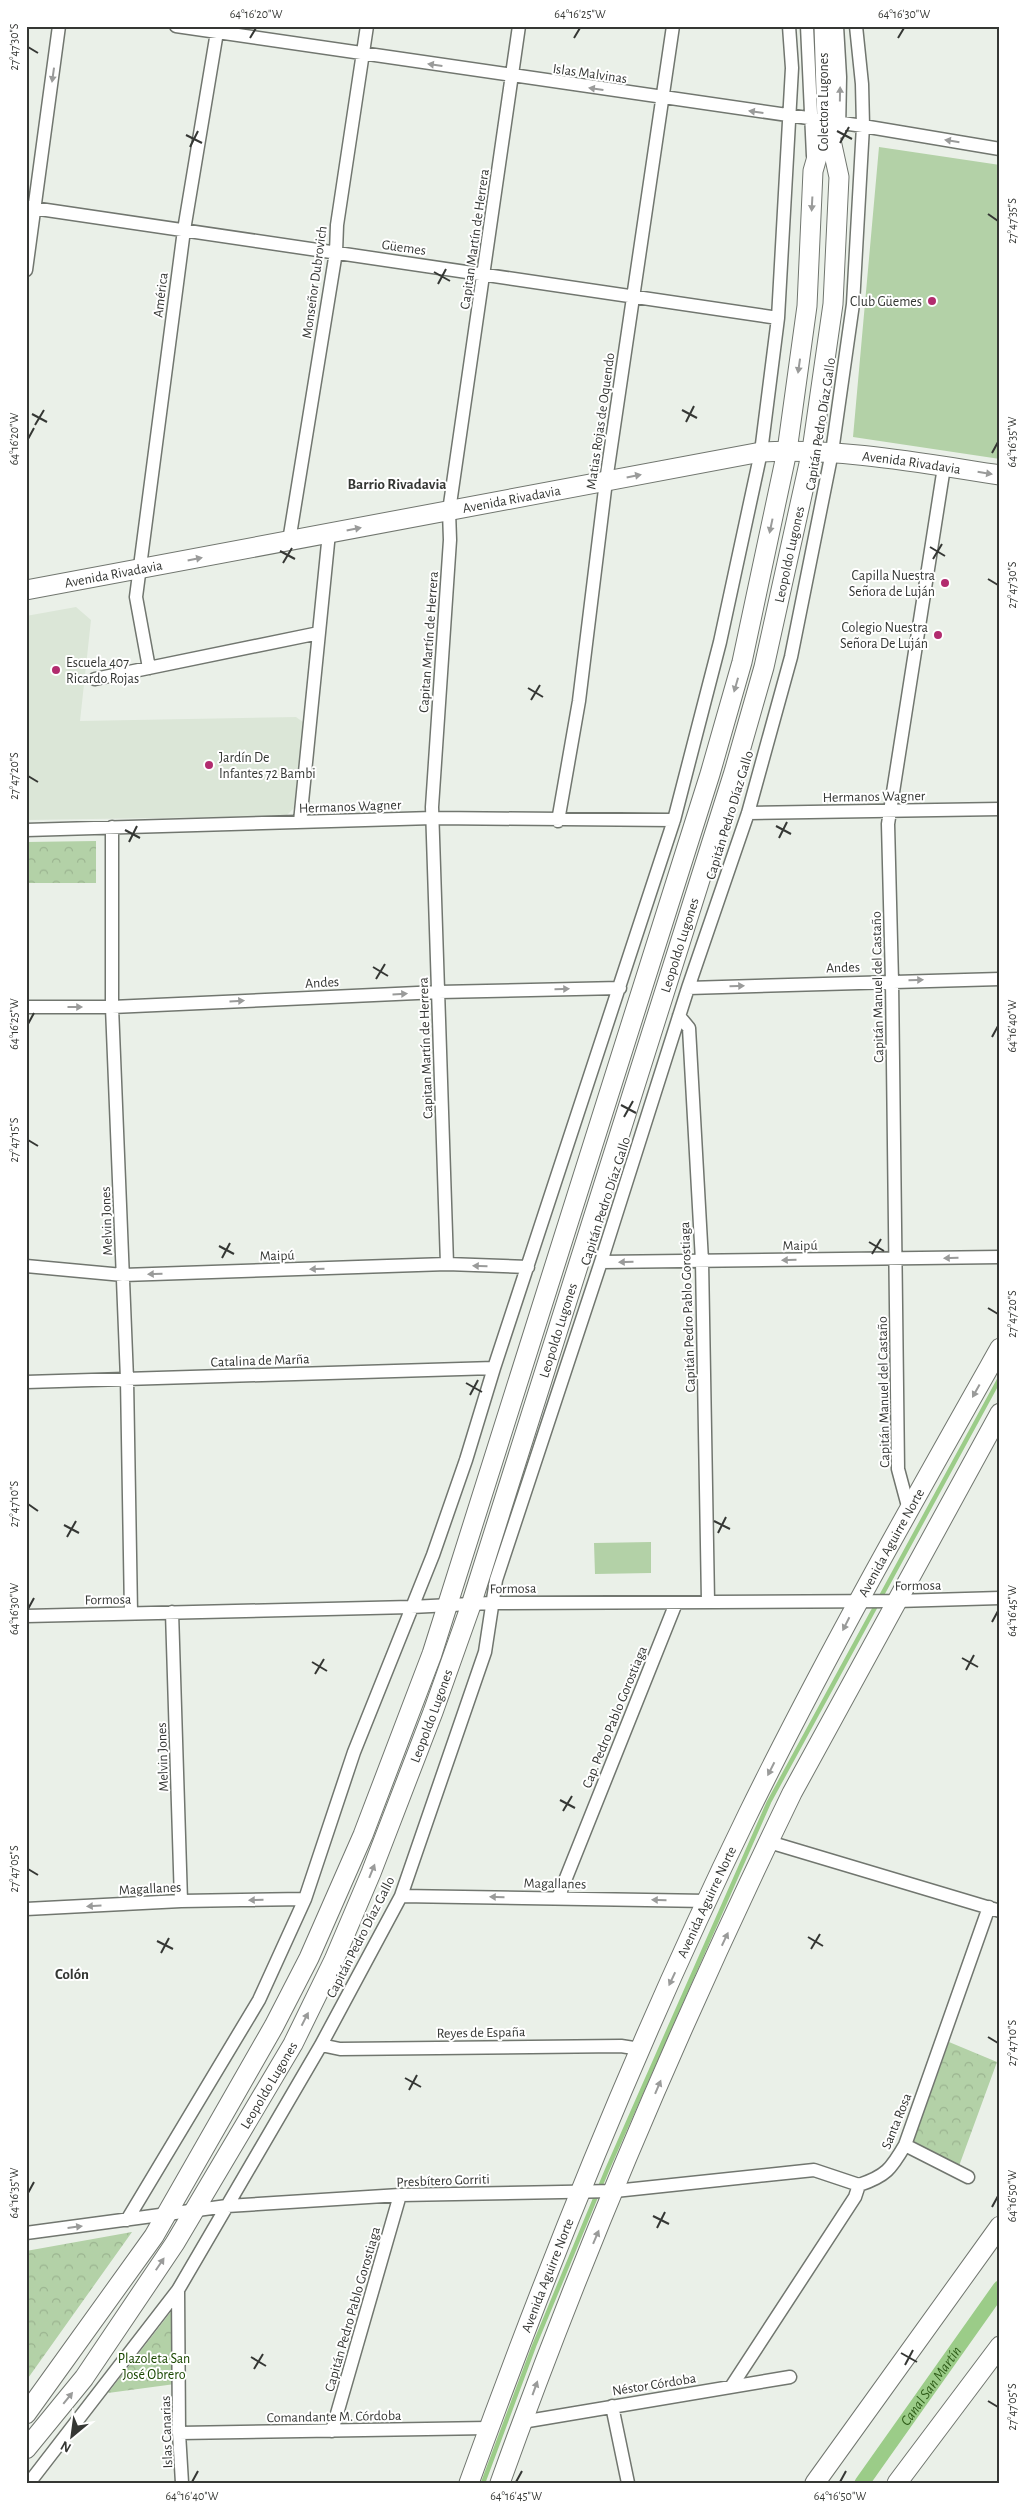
<svg xmlns="http://www.w3.org/2000/svg" width="1026" height="2509" font-family="'Alegreya Sans',sans-serif">
	<style>
		.built { fill: #dbe6d7 }
		.park { fill: url(#park-crowns) }
		.garden { fill: #b3d1a7 }
		.lines { fill: none; stroke-linecap: round; stroke-linejoin: round }
		.stream { stroke: #9bcc88; stroke-width: 4.5 }
		.canal { stroke: #9bcc88; stroke-width: 15 }
		.street-casing { stroke: #71766f; stroke-width: 15 }
		.secondary-casing { stroke: #71766f; stroke-width: 21 }
		.street { stroke: #fff; stroke-width: 12 }
		.secondary { stroke: #fff; stroke-width: 19 }
		.oneway { fill: #9a9b9a }
		.ticks { fill: none; stroke: #353734; stroke-width: 2 }
		.poi-dot { fill: #b22b6e; stroke: #fff; stroke-width: 2 }
		.labels { text-anchor: middle; stroke-width: 4; stroke-linejoin: round; paint-order: stroke }
		.street-label { font-size: 14px; fill: #353734; stroke: #fff }
		.poi-label { font-size: 14px; fill: #353734; stroke: #fff; text-anchor: end }
		.park-label { font-size: 14px; fill: #1a4700; stroke: #fff }
		.neighbourhood-label { font-size: 15px; font-weight: bold; fill: #353734; stroke: #fff }
		.water-label { font-size: 15px; font-style: italic; fill: #2f5d19; stroke: #fff }
		.neatline { fill: none; stroke: #353734; stroke-width: 2 }
		.ticks-label { font-size: 12px; text-anchor: middle; fill: #353734 }
	</style>
	<defs>
		<pattern id="park-crowns" width="20" height="18" patternUnits="userSpaceOnUse" patternTransform="scale(1.25)"><rect width="20" height="18" fill="#b3d1a7"/><path d="M2 6a3 3 0 1 1 6 0M12 15a3 3 0 1 1 6 0" fill="none" stroke="#9bb490"/></pattern>
	</defs>
	<rect width="100%" height="100%" fill="#eaf0e8"/>
	<path class="built" d="M76,607L91,620L80,721L296,717L303,722L294,808L286,816L26,820V616Z"/>
	<path class="park" d="M96,841V883H26V842Z
		M949,2042L997,2062L959,2166L913,2143Z
		M132,2232L26,2381V2251Z
		M173,2309L175,2384L108,2393Z"/>
	<path class="garden" d="M879,147L1000,165V459L853,437Z
		M651,1542V1573L595,1574L594,1543Z"/>
	<g class="lines">
		<path class="stream" d="M483,2483L534,2346L607,2170L769,1802L1000,1378"/>
		<path class="canal" id="s1" d="M862,2483L1000,2288"/>
		<g class="street-casing">
			<path id="street" d="M176,26L863,126L1000,149
				M807,26L813,156
				M837,26L840,77L839,132
				M26,207L778,318
				M26,270L59,26
				M289,541L336,252L337,225L367,26
				M149,668L136,597L184,230L218,26
				M95,679L319,633
				M748,813L1000,809
				M558,821L579,701L606,481L673,26
				M300,822L329,533
				M112,827V1007L127,1379L131,1613
				M26,830L433,818L674,820
				M688,988L1000,979
				M26,1007H112L439,992L620,988
				M679,1016L689,1028L702,1261L708,1601
				M601,1262L1000,1257
				M447,1264L432,807L450,540L449,511L519,26
				M26,1266L123,1275L447,1264L528,1267
				M26,1382L494,1368
				M909,1510L898,1469L892,981L888,824L944,467
				M172,1612L181,1901
				M26,1616L411,1607L491,1603L897,1601L1000,1598
				M769,1842L1000,1911
				M401,1896L708,1901
				M558,1898L676,1603
				M26,1909L181,1901L305,1899
				M321,2045L340,2049L621,2046L640,2049
				M905,2145L968,2177
				M127,2220L259,2000L305,1899L354,1752L433,1555L466,1460L494,1368L674,820L720,642L761,452L778,318L792,68L789,26
				M26,2233L227,2206L400,2195L615,2191L814,2170L859,2185
				M178,2290L179,2433L182,2483
				M731,2387L855,2197L859,2185C886,2176 891,2169 905,2145L989,1907
				M612,2406L628,2483
				M522,2422L790,2377
				M332,2431L400,2195
				M179,2433L489,2428
				M29,2483L178,2290L321,2045L401,1896L485,1652L496,1580L601,1262L688,988L748,813L791,657L832,452L853,304L863,126L862,84L856,26"/>
		</g>
		<g class="secondary-casing">
			<g id="secondary">
				<path id="s2" d="M26,590L761,452C842,448 920,463 1000,475"/>
				<path d="M26,2414L154,2236L274,2026L309,1958L363,1835L432,1654L710,774L742,662L787,451L807,306L813,171L826,126"/>
				<path id="s3" d="M26,2449L84,2378L175,2243L293,2044L334,1960L371,1873L433,1712L471,1605L734,772L764,667L812,450L833,304L839,177L827,122L824,26"/>
				<path id="s4" d="M469,2483C551,2256 642,2031 748,1814C826,1655 913,1502 1000,1348"/>
				<path d="M500,2483C584,2249 684,2016 792,1793L1000,1413"/>
				<path d="M815,2483L1000,2226"/>
				<path d="M897,2483L1000,2346"/>
			</g>
		</g>
		<use href="#street" class="street"/>
		<use href="#secondary" class="secondary"/>
	</g>
	<defs><path id="oneway-solid" d="M-6-.8H1V-3.2L6.5 0L1 3.2V.8H-6Z" transform="scale(1.25)"/></defs>
	<g class="oneway">
		<use href="#oneway-solid" transform="translate(435 65) rotate(-172)"/>
		<use href="#oneway-solid" transform="translate(53 75) rotate(98)"/>
		<use href="#oneway-solid" transform="translate(596 89) rotate(-172)"/>
		<use href="#oneway-solid" transform="translate(840 94) rotate(-89)"/>
		<use href="#oneway-solid" transform="translate(756 112) rotate(-172)"/>
		<use href="#oneway-solid" transform="translate(952 141) rotate(-171)"/>
		<use href="#oneway-solid" transform="translate(812 204) rotate(93)"/>
		<use href="#oneway-solid" transform="translate(799 366) rotate(98)"/>
		<use href="#oneway-solid" transform="translate(985 473) rotate(9)"/>
		<use href="#oneway-solid" transform="translate(634 476) rotate(-11)"/>
		<use href="#oneway-solid" transform="translate(771 526) rotate(102)"/>
		<use href="#oneway-solid" transform="translate(354 529) rotate(-11)"/>
		<use href="#oneway-solid" transform="translate(195 559) rotate(-11)"/>
		<use href="#oneway-solid" transform="translate(736 685) rotate(106)"/>
		<use href="#oneway-solid" transform="translate(916 980) rotate(-1)"/>
		<use href="#oneway-solid" transform="translate(737 986) rotate(-2)"/>
		<use href="#oneway-solid" transform="translate(562 989) rotate(-1)"/>
		<use href="#oneway-solid" transform="translate(400 994) rotate(-3)"/>
		<use href="#oneway-solid" transform="translate(237 1001) rotate(-3)"/>
		<use href="#oneway-solid" transform="translate(75 1007)"/>
		<use href="#oneway-solid" transform="translate(951 1258) rotate(179)"/>
		<use href="#oneway-solid" transform="translate(789 1260) rotate(179)"/>
		<use href="#oneway-solid" transform="translate(626 1262) rotate(179)"/>
		<use href="#oneway-solid" transform="translate(480 1266) rotate(-178)"/>
		<use href="#oneway-solid" transform="translate(317 1269) rotate(178)"/>
		<use href="#oneway-solid" transform="translate(155 1274) rotate(178)"/>
		<use href="#oneway-solid" transform="translate(976 1391) rotate(119)"/>
		<use href="#oneway-solid" transform="translate(846 1624) rotate(117)"/>
		<use href="#oneway-solid" transform="translate(771 1769) rotate(117)"/>
		<use href="#oneway-solid" transform="translate(372 1871) rotate(-68)"/>
		<use href="#oneway-solid" transform="translate(497 1897) rotate(-179)"/>
		<use href="#oneway-solid" transform="translate(256 1900) rotate(179)"/>
		<use href="#oneway-solid" transform="translate(659 1900) rotate(-179)"/>
		<use href="#oneway-solid" transform="translate(94 1906) rotate(177)"/>
		<use href="#oneway-solid" transform="translate(725 1939) rotate(-65)"/>
		<use href="#oneway-solid" transform="translate(672 1979) rotate(115)"/>
		<use href="#oneway-solid" transform="translate(305 2019) rotate(-63)"/>
		<use href="#oneway-solid" transform="translate(658 2087) rotate(-67)"/>
		<use href="#oneway-solid" transform="translate(75 2227) rotate(-7)"/>
		<use href="#oneway-solid" transform="translate(596 2237) rotate(-67)"/>
		<use href="#oneway-solid" transform="translate(160 2264) rotate(-56)"/>
		<use href="#oneway-solid" transform="translate(535 2388) rotate(-70)"/>
		<use href="#oneway-solid" transform="translate(68 2398) rotate(-51)"/>
	</g>
	<path class="ticks" d="M250,38L256,28M574,38L580,28M898,38L904,28M28,47L38,53M837,131L852,139M186,135L202,143M840,143L849,127M190,147L198,131M988,214L998,221M434,272L450,281M438,284L446,269M682,410L697,418M32,414L47,422M686,422L694,406M35,425L44,410M28,439L34,428M992,453L998,442M930,547L945,556M280,551L295,559M933,559L942,544M283,563L292,548M988,579L998,585M528,688L543,697M531,700L540,685M28,776L38,782M776,826L791,834M125,830L140,838M779,838L787,822M129,842L137,826M373,967L388,976M376,979L385,964M28,1024L34,1013M992,1037L998,1026M621,1105L636,1113M624,1117L633,1101M28,1140L38,1146M869,1242L884,1251M219,1246L234,1254M872,1254L881,1239M222,1258L230,1243M988,1308L998,1314M466,1383L482,1392M470,1395L478,1380M28,1504L38,1511M714,1521L730,1529M64,1525L79,1533M718,1533L726,1517M67,1537L76,1521M28,1609L34,1598M992,1622L998,1611M962,1658L978,1667M312,1662L327,1671M966,1670L974,1655M315,1674L324,1659M560,1800L575,1808M563,1811L572,1796M28,1869L38,1875M808,1937L823,1946M157,1941L173,1949M811,1949L820,1934M161,1953L169,1938M988,2037L998,2043M405,2078L421,2087M409,2090L417,2075M28,2193L34,2182M992,2207L998,2196M653,2216L669,2224M657,2228L665,2212M901,2353L917,2362M251,2357L266,2366M905,2365L913,2350M254,2369L263,2354M988,2401L998,2407M192,2482L198,2471M516,2482L522,2471M840,2482L846,2471"/>
	<g class="poi-dot">
		<circle cx="932" cy="301" r="5"/>
		<circle cx="945" cy="583" r="5"/>
		<circle cx="938" cy="635" r="5"/>
		<circle cx="56" cy="670" r="5"/>
		<circle cx="209" cy="765" r="5"/>
	</g>
	<g class="labels">
		<g class="street-label">
			<text transform="translate(590 73) rotate(8)" y="5">Islas Malvinas</text>
			<text transform="translate(823 102) rotate(-90)" y="5">Colectora Lugones</text>
			<text transform="translate(474 239) rotate(-82)" y="5">Capitan Martín de Herrera</text>
			<text transform="translate(404 247) rotate(8)" y="5">Güemes</text>
			<text transform="translate(314 282) rotate(-82)" y="5">Monseñor Dubrovich</text>
			<text transform="translate(160 295) rotate(-83)" y="5">América</text>
			<text transform="translate(600 421) rotate(-82)" y="5">Matias Rojas de Oquendo</text>
			<text transform="translate(820 424) rotate(-81)" y="5">Capitán Pedro Díaz Gallo</text>
			<text dy="5" stroke="none"><textPath href="#s2" startOffset="899">Avenida Rivadavia</textPath></text>
			<text dy="5" stroke="none"><textPath href="#s2" startOffset="494">Avenida Rivadavia</textPath></text>
			<text dy="5" stroke="none"><textPath href="#s3" startOffset="2058">Leopoldo Lugones</textPath></text>
			<text dy="5" stroke="none"><textPath href="#s2" startOffset="89">Avenida Rivadavia</textPath></text>
			<text transform="translate(428 642) rotate(-86)" y="5">Capitan Martín de Herrera</text>
			<text transform="translate(874 796) rotate(-1)" y="5">Hermanos Wagner</text>
			<text transform="translate(350 806) rotate(-2)" y="5">Hermanos Wagner</text>
			<text transform="translate(729 815) rotate(-73)" y="5">Capitán Pedro Díaz Gallo</text>
			<text dy="5" stroke="none"><textPath href="#s3" startOffset="1652">Leopoldo Lugones</textPath></text>
			<text transform="translate(843 967) rotate(-2)" y="5">Andes</text>
			<text transform="translate(322 982) rotate(-3)" y="5">Andes</text>
			<text transform="translate(877 987) rotate(-91)" y="5">Capitán Manuel del Castaño</text>
			<text transform="translate(425 1048) rotate(-92)" y="5">Capitan Martín de Herrera</text>
			<text transform="translate(605 1201) rotate(-72)" y="5">Capitán Pedro Díaz Gallo</text>
			<text transform="translate(106 1221) rotate(-92)" y="5">Melvin Jones</text>
			<text transform="translate(800 1245) rotate(-1)" y="5">Maipú</text>
			<text transform="translate(277 1255) rotate(-2)" y="5">Maipú</text>
			<text transform="translate(687 1307) rotate(-92)" y="5">Capitán Pedro Pablo Gorostiaga</text>
			<text dy="5" stroke="none"><textPath href="#s3" startOffset="1248">Leopoldo Lugones</textPath></text>
			<text transform="translate(260 1360) rotate(-2)" y="5">Catalina de Marña</text>
			<text transform="translate(883 1392) rotate(-91)" y="5">Capitán Manuel del Castaño</text>
			<text dy="5" stroke="none"><textPath href="#s4" startOffset="1032">Avenida Aguirre Norte</textPath></text>
			<text transform="translate(918 1585) rotate(-1)" y="5">Formosa</text>
			<text transform="translate(513 1588) rotate(-1)" y="5">Formosa</text>
			<text transform="translate(108 1599) rotate(-1)" y="5">Formosa</text>
			<text dy="5" stroke="none"><textPath href="#s3" startOffset="842">Leopoldo Lugones</textPath></text>
			<text transform="translate(614 1717) rotate(-68)" y="5">Cap. Pedro Pablo Gorostiaga</text>
			<text transform="translate(162 1757) rotate(-92)" y="5">Melvin Jones</text>
			<text transform="translate(555 1883) rotate(1)" y="5">Magallanes</text>
			<text transform="translate(150 1888) rotate(-3)" y="5">Magallanes</text>
			<text dy="5" stroke="none"><textPath href="#s4" startOffset="628">Avenida Aguirre Norte</textPath></text>
			<text transform="translate(360 1937) rotate(-63)" y="5">Capitán Pedro Díaz Gallo</text>
			<text transform="translate(481 2032) rotate(-1)" y="5">Reyes de España</text>
			<text dy="5" stroke="none"><textPath href="#s3" startOffset="438">Leopoldo Lugones</textPath></text>
			<text transform="translate(896 2121) rotate(-68)" y="5">Santa Rosa</text>
			<text transform="translate(443 2180) rotate(-2)" y="5">Presbítero Gorriti</text>
			<text dy="5" stroke="none"><textPath href="#s4" startOffset="222">Avenida Aguirre Norte</textPath></text>
			<text transform="translate(352 2309) rotate(-74)" y="5">Capitán Pedro Pablo Gorostiaga</text>
			<text transform="translate(654 2384) rotate(-9)" y="5">Néstor Córdoba</text>
			<text transform="translate(334 2416) rotate(-1)" y="5">Comandante M. Córdoba</text>
			<text transform="translate(166 2432) rotate(-92)" y="5">Islas Canarias</text>
		</g>
		<g class="poi-label">
			<text x="922" y="306">Club Güemes</text>
			<text x="935" y="580">Capilla Nuestra<tspan x="935" dy="16">Señora de Luján</tspan></text>
			<text x="928" y="632">Colegio Nuestra<tspan x="928" dy="16">Señora De Luján</tspan></text>
			<text x="66" y="667" text-anchor="start">Escuela 407<tspan x="66" dy="16">Ricardo Rojas</tspan></text>
			<text x="219" y="762" text-anchor="start">Jardín De<tspan x="219" dy="16">Infantes 72 Bambi</tspan></text>
		</g>
		<g class="park-label">
			<text x="154" y="2363">Plazoleta San<tspan x="154" dy="16">José Obrero</tspan></text>
		</g>
		<g class="neighbourhood-label">
			<text x="397" y="489">Barrio Rivadavia</text>
			<text x="72" y="1979">Colón</text>
		</g>
		<g class="water-label">
			<text dy="5" stroke="none"><textPath href="#s1" startOffset="119">Canal San Martín</textPath></text>
		</g>
	</g>
	<rect width="1026" height="2509" fill="none" stroke="#ffffff" stroke-width="55"/>
	<g transform="translate(72 2436) rotate(209)" stroke="#ffffff" stroke-width="4" paint-order="stroke">
	<path d="M0-4L9 19L0 12L-9 19Z" fill="#353734"/>
	<text y="-8" font-size="14" font-weight="bold" text-anchor="middle" fill="#353734">N</text>
	</g>
	<rect x="28" y="28" width="970" height="2454" class="neatline"/>
	<g class="ticks-label">
		<text x="256" y="18">64°16'20"W</text>
		<text x="580" y="18">64°16'25"W</text>
		<text x="904" y="18">64°16'30"W</text>
		<text transform="translate(14 47) rotate(-90)" y="4">27°47'30"S</text>
		<text transform="translate(1012 221) rotate(-90)" y="4">27°47'35"S</text>
		<text transform="translate(14 439) rotate(-90)" y="4">64°16'20"W</text>
		<text transform="translate(1012 442) rotate(-90)" y="4">64°16'35"W</text>
		<text transform="translate(1012 585) rotate(-90)" y="4">27°47'30"S</text>
		<text transform="translate(14 776) rotate(-90)" y="4">27°47'20"S</text>
		<text transform="translate(14 1024) rotate(-90)" y="4">64°16'25"W</text>
		<text transform="translate(1012 1026) rotate(-90)" y="4">64°16'40"W</text>
		<text transform="translate(14 1140) rotate(-90)" y="4">27°47'15"S</text>
		<text transform="translate(1012 1314) rotate(-90)" y="4">27°47'20"S</text>
		<text transform="translate(14 1504) rotate(-90)" y="4">27°47'10"S</text>
		<text transform="translate(14 1609) rotate(-90)" y="4">64°16'30"W</text>
		<text transform="translate(1012 1611) rotate(-90)" y="4">64°16'45"W</text>
		<text transform="translate(14 1869) rotate(-90)" y="4">27°47'05"S</text>
		<text transform="translate(1012 2043) rotate(-90)" y="4">27°47'10"S</text>
		<text transform="translate(14 2193) rotate(-90)" y="4">64°16'35"W</text>
		<text transform="translate(1012 2196) rotate(-90)" y="4">64°16'50"W</text>
		<text transform="translate(1012 2407) rotate(-90)" y="4">27°47'05"S</text>
		<text x="192" y="2500">64°16'40"W</text>
		<text x="516" y="2500">64°16'45"W</text>
		<text x="840" y="2500">64°16'50"W</text>
	</g>
</svg>
